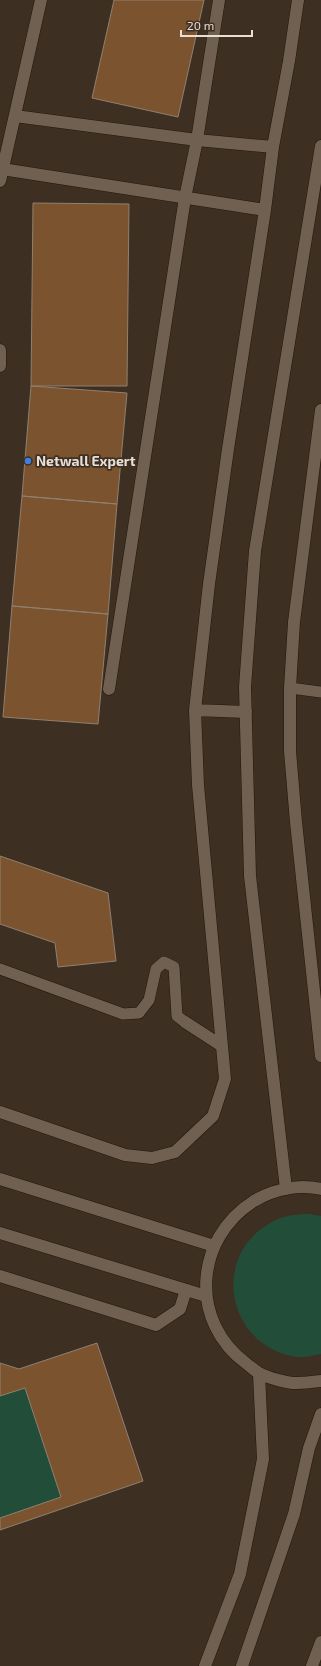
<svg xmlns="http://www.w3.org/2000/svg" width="321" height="1666" font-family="'Exo 2',sans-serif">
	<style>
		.green { fill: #224d39 }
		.building { fill: #7b542f; stroke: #908071 }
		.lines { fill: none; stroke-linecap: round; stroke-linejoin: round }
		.lane-casing { stroke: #23160a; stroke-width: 12 }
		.street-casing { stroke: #23160a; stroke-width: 13 }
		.secondary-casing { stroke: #23160a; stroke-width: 13 }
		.lane { stroke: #706052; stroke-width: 11 }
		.street { stroke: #706052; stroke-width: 12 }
		.secondary { stroke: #706052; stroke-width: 12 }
		.shop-dot { fill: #3f7fe0; stroke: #3d2f22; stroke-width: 1.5 }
		.labels { text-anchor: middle; stroke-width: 3.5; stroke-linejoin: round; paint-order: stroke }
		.poi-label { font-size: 14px; font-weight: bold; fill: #e8dfd7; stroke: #3d2f22; text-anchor: start }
	</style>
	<rect width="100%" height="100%" fill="#3d2f22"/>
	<path class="green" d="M309,1214L321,1216V1354C314,1355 304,1358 297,1357C226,1347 209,1253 274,1221C285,1215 297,1214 309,1214Z
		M25,1388L61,1497L0,1518V1396Z"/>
	<path class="building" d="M114,0H204L178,117L92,98Z
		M33,203L129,204L127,386H31Z
		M31,386L127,393L117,504L22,496Z
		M22,496L117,504L108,614L12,606Z
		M12,606L108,614L98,724L3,717Z
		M0,856L108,893L116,961L58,967L55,943L0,924Z
		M97,1343L143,1481L0,1530V1518L61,1497L25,1388L0,1396V1363L19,1369Z"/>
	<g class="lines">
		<g class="lane-casing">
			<path id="lane" d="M290,688L321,692
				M0,969L123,1014L139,1013L149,1000L156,969L164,962L174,967L177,1016L185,1022"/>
		</g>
		<g class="street-casing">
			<path id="street" d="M15,116L197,140L273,147
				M2,169L265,210
				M0,181L41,0
				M0,350V366
				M109,689L185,198L197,140L219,0
				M195,710L246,712
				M185,1022L222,1046
				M0,1112L125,1155L152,1158L175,1152L213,1116L225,1079L198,785L195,710L209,584L228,449L265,210L273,147L289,61L298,0
				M0,1276L156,1325L180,1309L186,1290
				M312,1666L321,1642"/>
		</g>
		<g class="secondary-casing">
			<path id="secondary" d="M321,410L294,622L290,688V751L296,822L321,1056
				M0,1179L214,1246
				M286,1189L250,876L245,687L255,551L321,146
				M321,1189C299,1184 274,1189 254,1201C194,1239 189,1322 247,1364C251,1367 255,1371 259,1373C266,1377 289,1384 297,1383C305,1383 313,1382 321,1381
				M0,1233L206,1296
				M205,1666L240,1574L263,1459L259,1374
				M242,1666L294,1514L309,1448L321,1414"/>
		</g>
		<use href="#lane" class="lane"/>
		<use href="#street" class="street"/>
		<use href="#secondary" class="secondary"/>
	</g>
	<circle class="shop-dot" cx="28" cy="461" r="4"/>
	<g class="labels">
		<g class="poi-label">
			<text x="36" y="466">Netwall Expert</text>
		</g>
	</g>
	<path d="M181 30v6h71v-6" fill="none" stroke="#e8dfd7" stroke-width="2"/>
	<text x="187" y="30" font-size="12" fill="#e8dfd7" stroke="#3d2f22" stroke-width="3" paint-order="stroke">20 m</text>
</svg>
